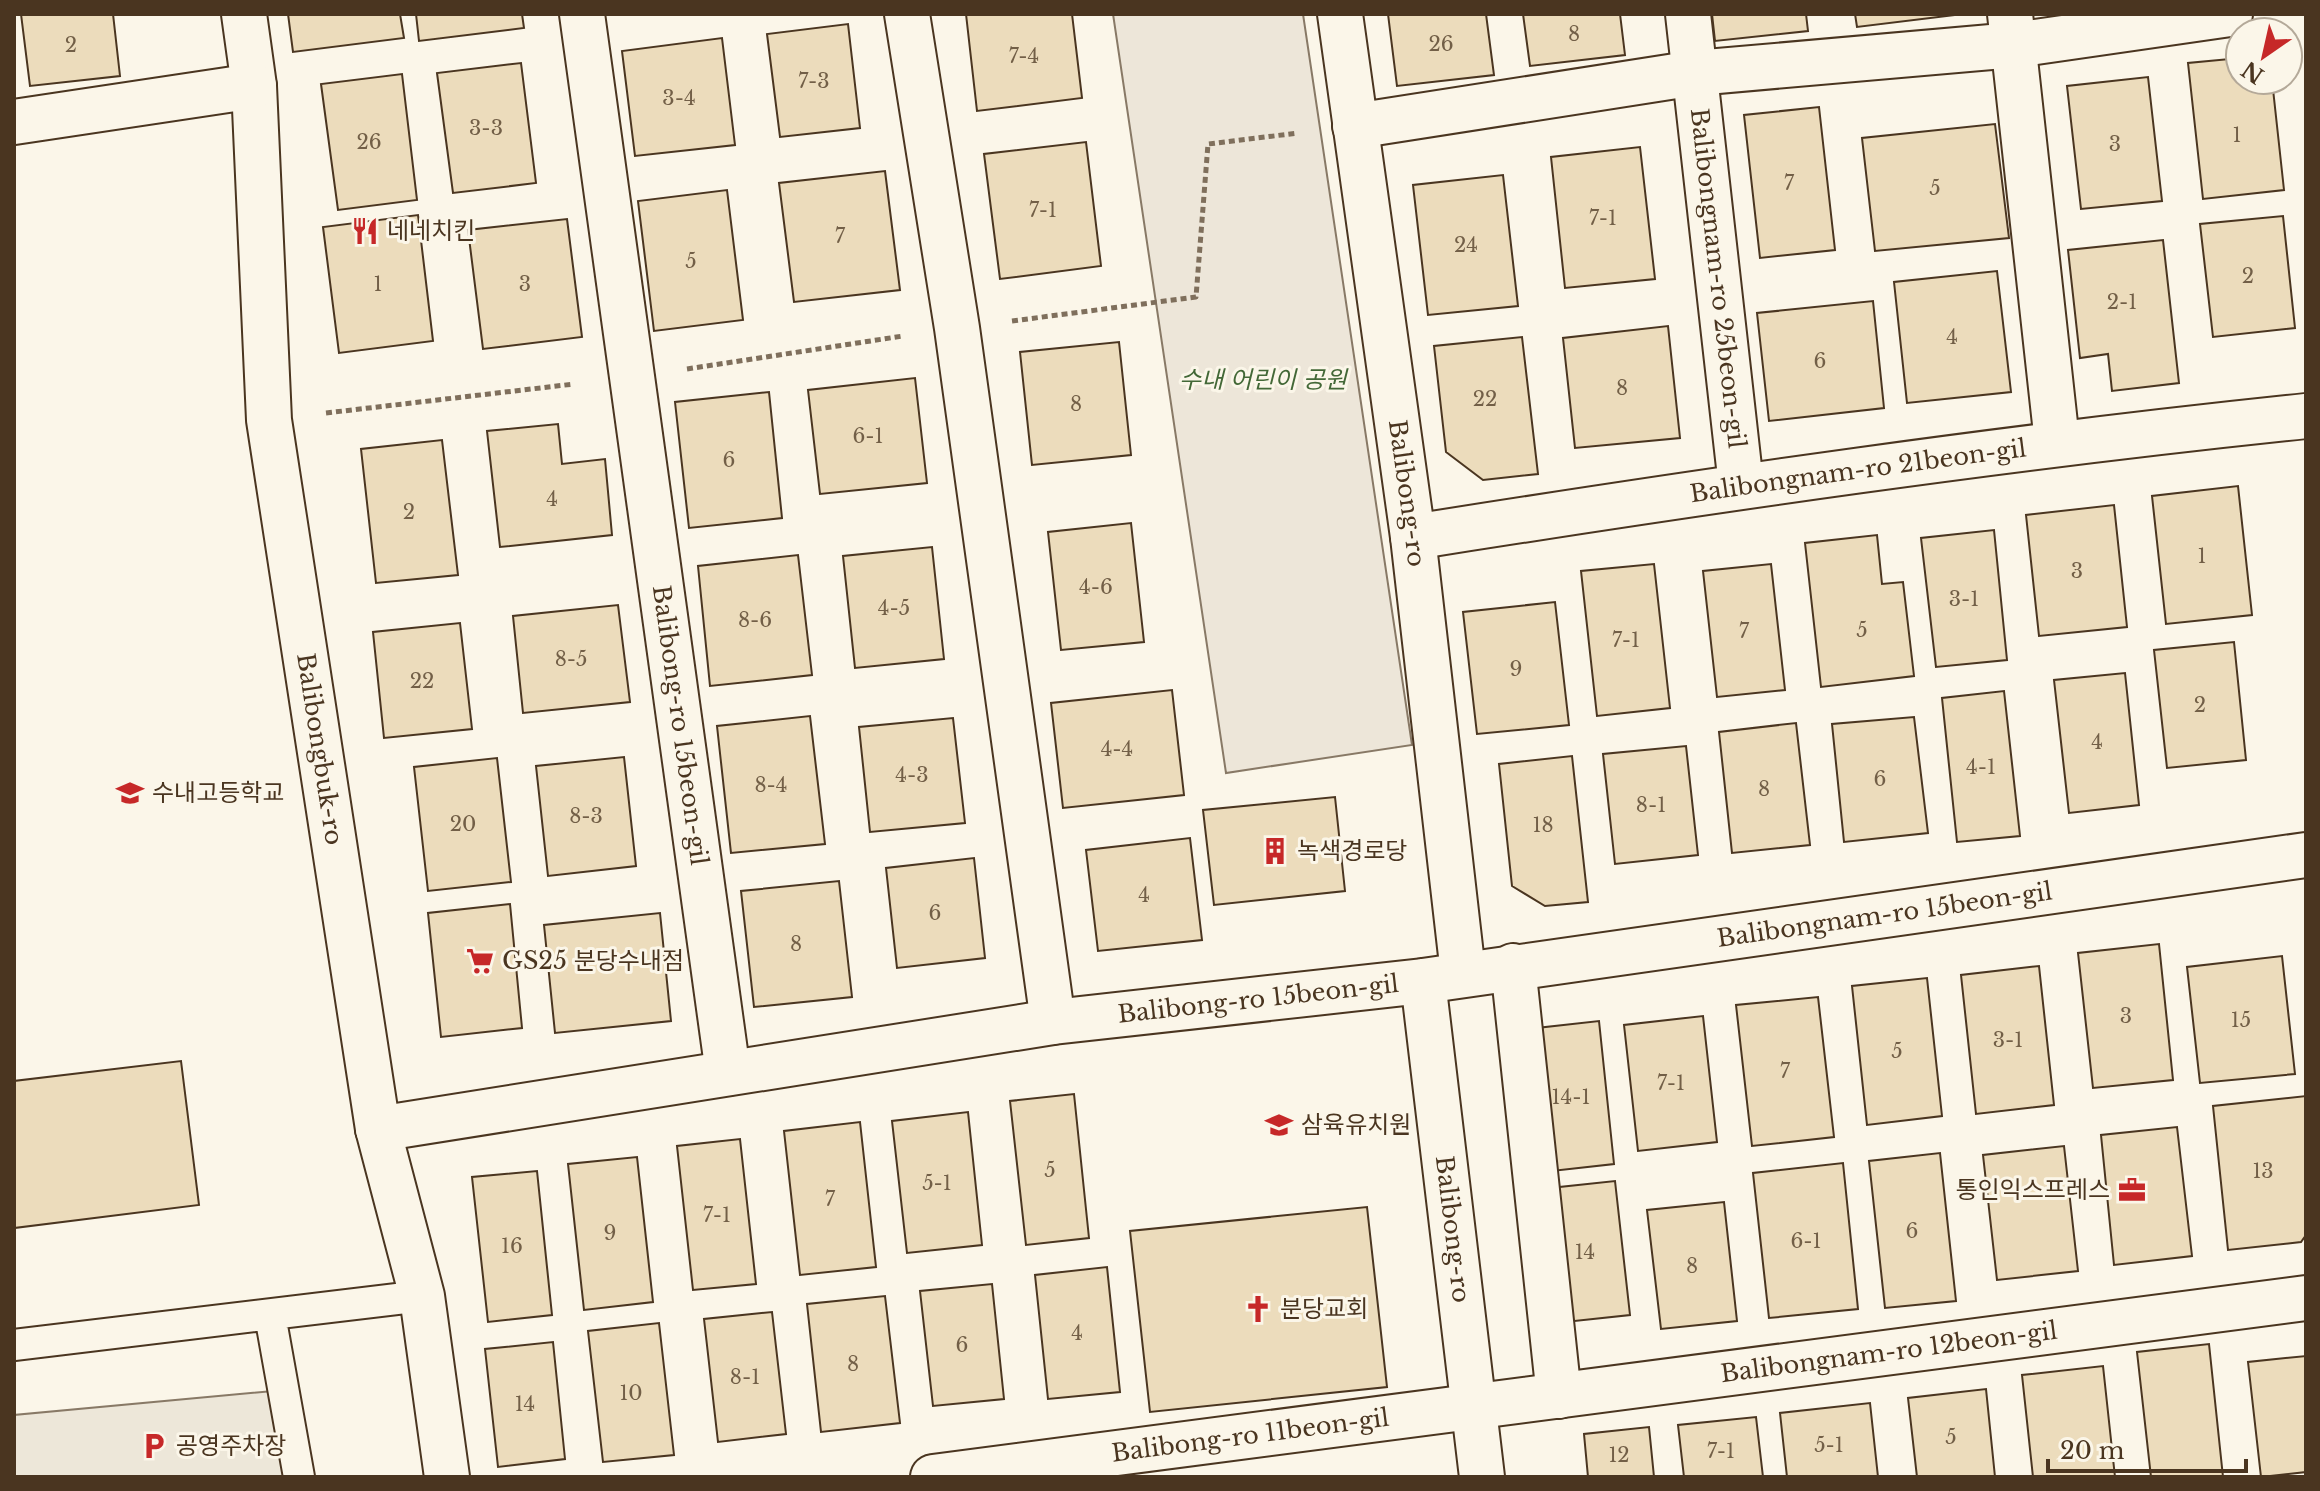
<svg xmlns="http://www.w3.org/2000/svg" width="2320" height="1491" font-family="'Libre Baskerville','Noto Sans KR',serif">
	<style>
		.green { fill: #ede6d9; stroke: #887966; stroke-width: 2 }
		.parking { fill: #ede7d9; stroke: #887966; stroke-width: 2 }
		.building { fill: #ecdcbc; stroke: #4a3520; stroke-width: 2 }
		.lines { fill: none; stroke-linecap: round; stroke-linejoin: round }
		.service-casing { stroke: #4a3520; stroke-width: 34 }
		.pedestrian-casing { stroke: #4a3520; stroke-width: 48 }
		.minor-casing { stroke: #4a3520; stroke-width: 48 }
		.path { stroke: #7f6f5c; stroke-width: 5; stroke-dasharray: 6 4; stroke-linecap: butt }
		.service { stroke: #fbf6e9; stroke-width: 30 }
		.pedestrian { stroke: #fbf6e9; stroke-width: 44 }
		.minor { stroke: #fbf6e9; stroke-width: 44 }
		.labels { text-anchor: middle; stroke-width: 6; stroke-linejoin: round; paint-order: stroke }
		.number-label { font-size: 20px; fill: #725f47 }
		.poi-label { font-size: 24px; fill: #4a3520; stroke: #fbf6e9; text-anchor: start }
		.street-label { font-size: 24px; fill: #4a3520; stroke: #fbf6e9 }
		.park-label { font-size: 24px; font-style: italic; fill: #436837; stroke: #fbf6e9 }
	</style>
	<rect width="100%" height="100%" fill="#fbf6e9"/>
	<path class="green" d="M1113,14H1303L1412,745L1226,773Z"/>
	<path class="parking" d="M284,1390L298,1477H14V1415Z"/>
	<path class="building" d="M21,14H113L120,76L30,86Z
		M288,14H400L404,38L293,52Z
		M416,14H522L524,28L419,41Z
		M966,14H1072L1082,98L977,111Z
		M1388,14H1486L1494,75L1397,86Z
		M1523,14H1620L1625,55L1530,66Z
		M1712,14H1806L1808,31L1715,41Z
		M1855,14H1963L1857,27Z
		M848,24L860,128L780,137L767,34Z
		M722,38L735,145L635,156L622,51Z
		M2240,58V80H2272L2284,190L2203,199L2188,63Z
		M521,63L536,183L453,193L437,73Z
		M402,74L417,200L338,210L321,84Z
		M2148,77L2162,201L2081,209L2067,86Z
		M1819,107L1835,250L1760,258L1744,115Z
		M1995,124L2009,238L1875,251L1862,138Z
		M1086,142L1101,266L1000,279L984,154Z
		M1640,147L1655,279L1565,288L1551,157Z
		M885,171L900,290L794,302L779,183Z
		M1503,175L1518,306L1428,315L1413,185Z
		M727,190L743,320L654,331L638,201Z
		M418,215L433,341L339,353L323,227Z
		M2283,216L2295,328L2213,337L2200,224Z
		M567,219L582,337L483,349L468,230Z
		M2163,240L2179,383L2112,391L2108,354L2080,358L2068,250Z
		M1997,271L2011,392L1907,403L1894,282Z
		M1873,301L1884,408L1769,421L1757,313Z
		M1668,326L1680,438L1575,448L1563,338Z
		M1522,337L1538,474L1483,480L1446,452L1434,346Z
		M1119,342L1131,455L1032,465L1020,352Z
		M915,378L927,483L820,494L808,390Z
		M769,392L782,518L689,528L675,402Z
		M558,424L562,464L605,459L612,535L500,547L487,431Z
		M442,440L458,575L376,583L361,449Z
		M2238,486L2252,615L2166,624L2152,496Z
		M2114,505L2127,627L2039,636L2026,515Z
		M1131,523L1144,642L1061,650L1048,532Z
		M1994,530L2007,660L1936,667L1921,538Z
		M1877,535L1882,584L1903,582L1914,676L1821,687L1805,543Z
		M932,547L944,659L855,668L843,556Z
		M798,555L812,675L710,686L698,566Z
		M1654,564L1670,708L1597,716L1581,571Z
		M1771,564L1785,690L1717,697L1703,571Z
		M1555,602L1569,725L1477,734L1463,612Z
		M618,605L630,702L523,713L513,616Z
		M460,623L472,729L384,738L373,632Z
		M2234,642L2246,760L2167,768L2154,650Z
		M2125,673L2139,805L2069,813L2054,680Z
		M1172,690L1184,795L1063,808L1051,703Z
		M2004,691L2020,836L1957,842L1942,698Z
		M810,716L825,844L731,853L717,726Z
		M1914,717L1928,833L1844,842L1832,724Z
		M953,718L965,823L870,832L859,727Z
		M1796,723L1810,845L1732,853L1719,732Z
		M1686,746L1698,855L1615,864L1603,754Z
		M1572,756L1588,902L1545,906L1512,886L1499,764Z
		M624,757L636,866L548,876L536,766Z
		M497,758L511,882L428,891L414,767Z
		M1335,797L1345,891L1214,905L1203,810Z
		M1190,838L1202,940L1098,951L1086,850Z
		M974,858L985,958L897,968L886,868Z
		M839,881L852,997L754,1007L741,891Z
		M510,904L522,1028L441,1037L428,913Z
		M660,913L671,1021L555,1033L544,925Z
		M2159,944L2173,1080L2093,1088L2078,953Z
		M2282,956L2295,1074L2200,1083L2187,967Z
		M2039,966L2054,1105L1976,1114L1961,975Z
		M1927,978L1942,1116L1867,1125L1852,986Z
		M1818,997L1834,1137L1752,1146L1736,1005Z
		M1703,1016L1717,1142L1638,1151L1624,1025Z
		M1599,1021L1614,1164L1543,1172L1528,1029Z
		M181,1061L199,1205L14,1228V1081Z
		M1074,1094L1089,1238L1026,1245L1010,1101Z
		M2306,1096V1235L2301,1242L2228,1250L2213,1106Z
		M968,1112L982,1245L907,1253L892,1121Z
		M860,1122L876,1267L800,1275L784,1131Z
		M2177,1127L2192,1256L2114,1265L2101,1135Z
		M740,1139L756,1284L693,1290L677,1146Z
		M2064,1146L2078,1271L1997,1280L1983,1155Z
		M1940,1153L1956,1301L1885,1308L1869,1161Z
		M637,1157L653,1302L584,1310L568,1164Z
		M1843,1163L1858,1309L1769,1318L1753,1173Z
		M537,1171L552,1315L488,1322L472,1177Z
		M1615,1181L1630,1315L1556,1323L1541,1189Z
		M1724,1202L1737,1321L1661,1329L1647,1210Z
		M1367,1207L1387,1387L1150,1412L1130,1231Z
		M1107,1267L1120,1392L1048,1399L1035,1275Z
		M992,1284L1004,1399L933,1406L920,1291Z
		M885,1296L900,1423L821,1432L807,1304Z
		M772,1312L786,1434L718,1442L704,1319Z
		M659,1323L674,1455L603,1462L588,1331Z
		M553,1342L565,1459L498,1467L485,1349Z
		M2209,1344L2223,1477H2151L2137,1352Z
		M2306,1356V1472L2261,1477L2248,1362Z
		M2103,1366L2115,1477H2033L2022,1375Z
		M1986,1389L1995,1477H1917L1908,1398Z
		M1870,1403L1878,1477H1787L1780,1413Z
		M1756,1417L1763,1477H1684L1678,1425Z
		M1649,1427L1654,1477H1588L1584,1434Z"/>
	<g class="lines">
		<g class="service-casing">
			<path id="service" d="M270,1315L299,1477
				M14,1345L422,1296"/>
		</g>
		<g class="pedestrian-casing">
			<g id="pedestrian">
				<path id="s1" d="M1423,981L1482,1477"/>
			</g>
		</g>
		<g class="minor-casing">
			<g id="minor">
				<path id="s2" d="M244,14L254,86L269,420L378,1129L422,1296L447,1477"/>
				<path id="s3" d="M582,14L728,1073"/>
				<path d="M907,14L957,328L1053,1022"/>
				<path id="s4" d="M1340,14L1413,537L1463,973"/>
				<path id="s5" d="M1688,14L1741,485"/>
				<path d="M2010,14L2057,442"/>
				<path d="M14,122L254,86"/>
				<path d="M1355,126L1695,73L2014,45L2230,14"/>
				<path id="s6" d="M1413,537C1710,490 2006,447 2306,416"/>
				<path d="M1513,966L1559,1396"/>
				<path id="s7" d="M378,1129L1053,1022L1423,981L2306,855"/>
				<path id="s8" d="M933,1477L2306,1298"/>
			</g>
		</g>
		<path class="path" d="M1012,321L1196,297L1208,144L1298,133
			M687,369L903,336
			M326,413L574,384"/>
		<use href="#service" class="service"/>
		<use href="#pedestrian" class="pedestrian"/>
		<use href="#minor" class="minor"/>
	</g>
	<defs>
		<g id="restaurant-bare" transform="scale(2.16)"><path d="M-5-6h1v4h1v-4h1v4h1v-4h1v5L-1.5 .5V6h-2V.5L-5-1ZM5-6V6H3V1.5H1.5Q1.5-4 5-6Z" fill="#c62828" stroke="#fbf6e9" stroke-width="2.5" paint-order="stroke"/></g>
		<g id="school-bare" transform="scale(2.16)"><path d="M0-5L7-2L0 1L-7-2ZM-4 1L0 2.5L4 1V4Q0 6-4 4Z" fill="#c62828" stroke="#fbf6e9" stroke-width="2.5" paint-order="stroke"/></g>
		<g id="building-bare" transform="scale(2.16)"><path d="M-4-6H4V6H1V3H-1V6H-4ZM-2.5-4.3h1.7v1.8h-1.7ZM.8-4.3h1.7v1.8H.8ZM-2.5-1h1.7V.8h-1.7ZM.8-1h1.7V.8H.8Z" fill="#c62828" stroke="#fbf6e9" stroke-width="2.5" paint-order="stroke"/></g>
		<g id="supermarket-bare" transform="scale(2.16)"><path d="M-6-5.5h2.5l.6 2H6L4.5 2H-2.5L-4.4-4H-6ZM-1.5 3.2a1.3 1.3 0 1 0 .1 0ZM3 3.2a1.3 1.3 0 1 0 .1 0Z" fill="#c62828" stroke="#fbf6e9" stroke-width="2.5" paint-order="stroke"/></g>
		<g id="office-bare" transform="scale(2.16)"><path d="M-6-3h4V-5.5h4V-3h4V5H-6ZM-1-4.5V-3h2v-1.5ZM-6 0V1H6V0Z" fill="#c62828" stroke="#fbf6e9" stroke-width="2.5" paint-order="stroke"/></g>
		<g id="church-bare" transform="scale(2.16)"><path d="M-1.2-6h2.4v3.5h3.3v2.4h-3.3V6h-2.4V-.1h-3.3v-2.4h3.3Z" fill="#c62828" stroke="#fbf6e9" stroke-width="2.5" paint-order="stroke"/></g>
		<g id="parking-bare" transform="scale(2.16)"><path d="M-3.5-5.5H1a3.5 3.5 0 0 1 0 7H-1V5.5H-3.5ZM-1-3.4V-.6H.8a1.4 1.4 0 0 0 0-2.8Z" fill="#c62828" stroke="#fbf6e9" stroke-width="2.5" paint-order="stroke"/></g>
	</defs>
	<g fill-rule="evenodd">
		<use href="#restaurant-bare" x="365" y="231"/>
		<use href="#school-bare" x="130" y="793"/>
		<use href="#building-bare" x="1275" y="851"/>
		<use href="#supermarket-bare" x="480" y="961"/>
		<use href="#school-bare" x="1279" y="1125"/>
		<use href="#office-bare" x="2132" y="1190"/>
		<use href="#church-bare" x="1258" y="1309"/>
		<use href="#parking-bare" x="154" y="1446"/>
	</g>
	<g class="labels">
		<g class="number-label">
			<text x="1574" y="41">8</text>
			<text x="1441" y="51">26</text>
			<text x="71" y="52">2</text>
			<text x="1024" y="63">7-4</text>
			<text x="814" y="88">7-3</text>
			<text x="679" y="105">3-4</text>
			<text x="486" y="135">3-3</text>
			<text x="2237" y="142">1</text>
			<text x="369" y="149">26</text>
			<text x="2115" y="151">3</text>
			<text x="1789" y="190">7</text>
			<text x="1935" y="195">5</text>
			<text x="1043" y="217">7-1</text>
			<text x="1603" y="225">7-1</text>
			<text x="840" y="243">7</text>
			<text x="1466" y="252">24</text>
			<text x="691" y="268">5</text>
			<text x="2248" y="283">2</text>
			<text x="378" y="291">1</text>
			<text x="525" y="291">3</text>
			<text x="2122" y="309">2-1</text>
			<text x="1952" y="344">4</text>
			<text x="1820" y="368">6</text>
			<text x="1622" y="395">8</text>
			<text x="1485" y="406">22</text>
			<text x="1076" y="411">8</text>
			<text x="868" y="443">6-1</text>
			<text x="729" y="467">6</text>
			<text x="552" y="506">4</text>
			<text x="409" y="519">2</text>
			<text x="2202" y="563">1</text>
			<text x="2077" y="578">3</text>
			<text x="1096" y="594">4-6</text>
			<text x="1964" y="606">3-1</text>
			<text x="894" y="615">4-5</text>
			<text x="755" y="627">8-6</text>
			<text x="1862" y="637">5</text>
			<text x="1744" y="638">7</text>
			<text x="1626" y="647">7-1</text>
			<text x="571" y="666">8-5</text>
			<text x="1516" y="676">9</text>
			<text x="422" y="688">22</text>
			<text x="2200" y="712">2</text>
			<text x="2097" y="749">4</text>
			<text x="1117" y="756">4-4</text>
			<text x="1981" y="774">4-1</text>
			<text x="912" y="782">4-3</text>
			<text x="1880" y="786">6</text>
			<text x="771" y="792">8-4</text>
			<text x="1764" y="796">8</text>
			<text x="1651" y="812">8-1</text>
			<text x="586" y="823">8-3</text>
			<text x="463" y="831">20</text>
			<text x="1543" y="832">18</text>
			<text x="1144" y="902">4</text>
			<text x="935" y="920">6</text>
			<text x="796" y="951">8</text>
			<text x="2126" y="1023">3</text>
			<text x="2241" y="1027">15</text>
			<text x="2008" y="1047">3-1</text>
			<text x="1897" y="1058">5</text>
			<text x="1785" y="1078">7</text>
			<text x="1671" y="1090">7-1</text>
			<text x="1571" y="1104">14-1</text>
			<text x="1050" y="1177">5</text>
			<text x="2263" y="1178">13</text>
			<text x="937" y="1190">5-1</text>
			<text x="830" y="1206">7</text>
			<text x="717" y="1222">7-1</text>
			<text x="1912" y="1238">6</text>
			<text x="610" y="1240">9</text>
			<text x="1806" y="1248">6-1</text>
			<text x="512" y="1253">16</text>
			<text x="1585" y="1259">14</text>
			<text x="1692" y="1273">8</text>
			<text x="1077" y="1340">4</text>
			<text x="962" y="1352">6</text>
			<text x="853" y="1371">8</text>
			<text x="745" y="1384">8-1</text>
			<text x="631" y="1400">10</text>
			<text x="525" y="1411">14</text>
			<text x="1951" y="1444">5</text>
			<text x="1829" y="1452">5-1</text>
			<text x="1721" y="1458">7-1</text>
			<text x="1619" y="1462">12</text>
		</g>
		<g class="poi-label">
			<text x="387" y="239">네네치킨</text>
			<text x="152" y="801">수내고등학교</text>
			<text x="1297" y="859">녹색경로당</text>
			<text x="502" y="969">GS25 분당수내점</text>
			<text x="1301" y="1133">삼육유치원</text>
			<text x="2110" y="1198" text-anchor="end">통인익스프레스</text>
			<text x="1280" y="1317">분당교회</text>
			<text x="176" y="1454">공영주차장</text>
		</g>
		<g class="street-label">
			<text dy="8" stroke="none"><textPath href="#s5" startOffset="266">Balibongnam-ro 25beon-gil</textPath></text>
			<text dy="8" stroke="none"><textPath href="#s6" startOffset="450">Balibongnam-ro 21beon-gil</textPath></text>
			<text dy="8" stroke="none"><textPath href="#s4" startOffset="484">Balibong-ro</textPath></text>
			<text dy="8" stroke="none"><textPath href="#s3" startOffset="718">Balibong-ro 15beon-gil</textPath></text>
			<text dy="8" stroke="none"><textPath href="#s2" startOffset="740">Balibongbuk-ro</textPath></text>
			<text dy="8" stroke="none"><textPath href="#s7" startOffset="1522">Balibongnam-ro 15beon-gil</textPath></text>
			<text dy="8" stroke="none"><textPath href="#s7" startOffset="890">Balibong-ro 15beon-gil</textPath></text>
			<text dy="8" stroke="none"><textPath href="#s1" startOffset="250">Balibong-ro</textPath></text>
			<text dy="8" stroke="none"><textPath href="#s8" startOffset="964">Balibongnam-ro 12beon-gil</textPath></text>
			<text dy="8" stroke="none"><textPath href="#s8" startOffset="320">Balibong-ro 11beon-gil</textPath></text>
		</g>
		<g class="park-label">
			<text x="1263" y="388">수내 어린이 공원</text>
		</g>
	</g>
	<rect width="2320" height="1491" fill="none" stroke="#4a3520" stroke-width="32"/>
	<g transform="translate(2264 56) rotate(214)"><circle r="38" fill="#fbf6e9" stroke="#b4a999" stroke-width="2"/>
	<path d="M0-6L14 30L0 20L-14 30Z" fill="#c62828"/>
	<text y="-12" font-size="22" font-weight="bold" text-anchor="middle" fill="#4a3520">N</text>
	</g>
	<path d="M2048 1459v12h198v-12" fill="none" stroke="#4a3520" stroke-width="4"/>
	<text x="2060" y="1459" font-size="24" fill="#4a3520" stroke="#fbf6e9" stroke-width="6" paint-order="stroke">20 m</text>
</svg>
